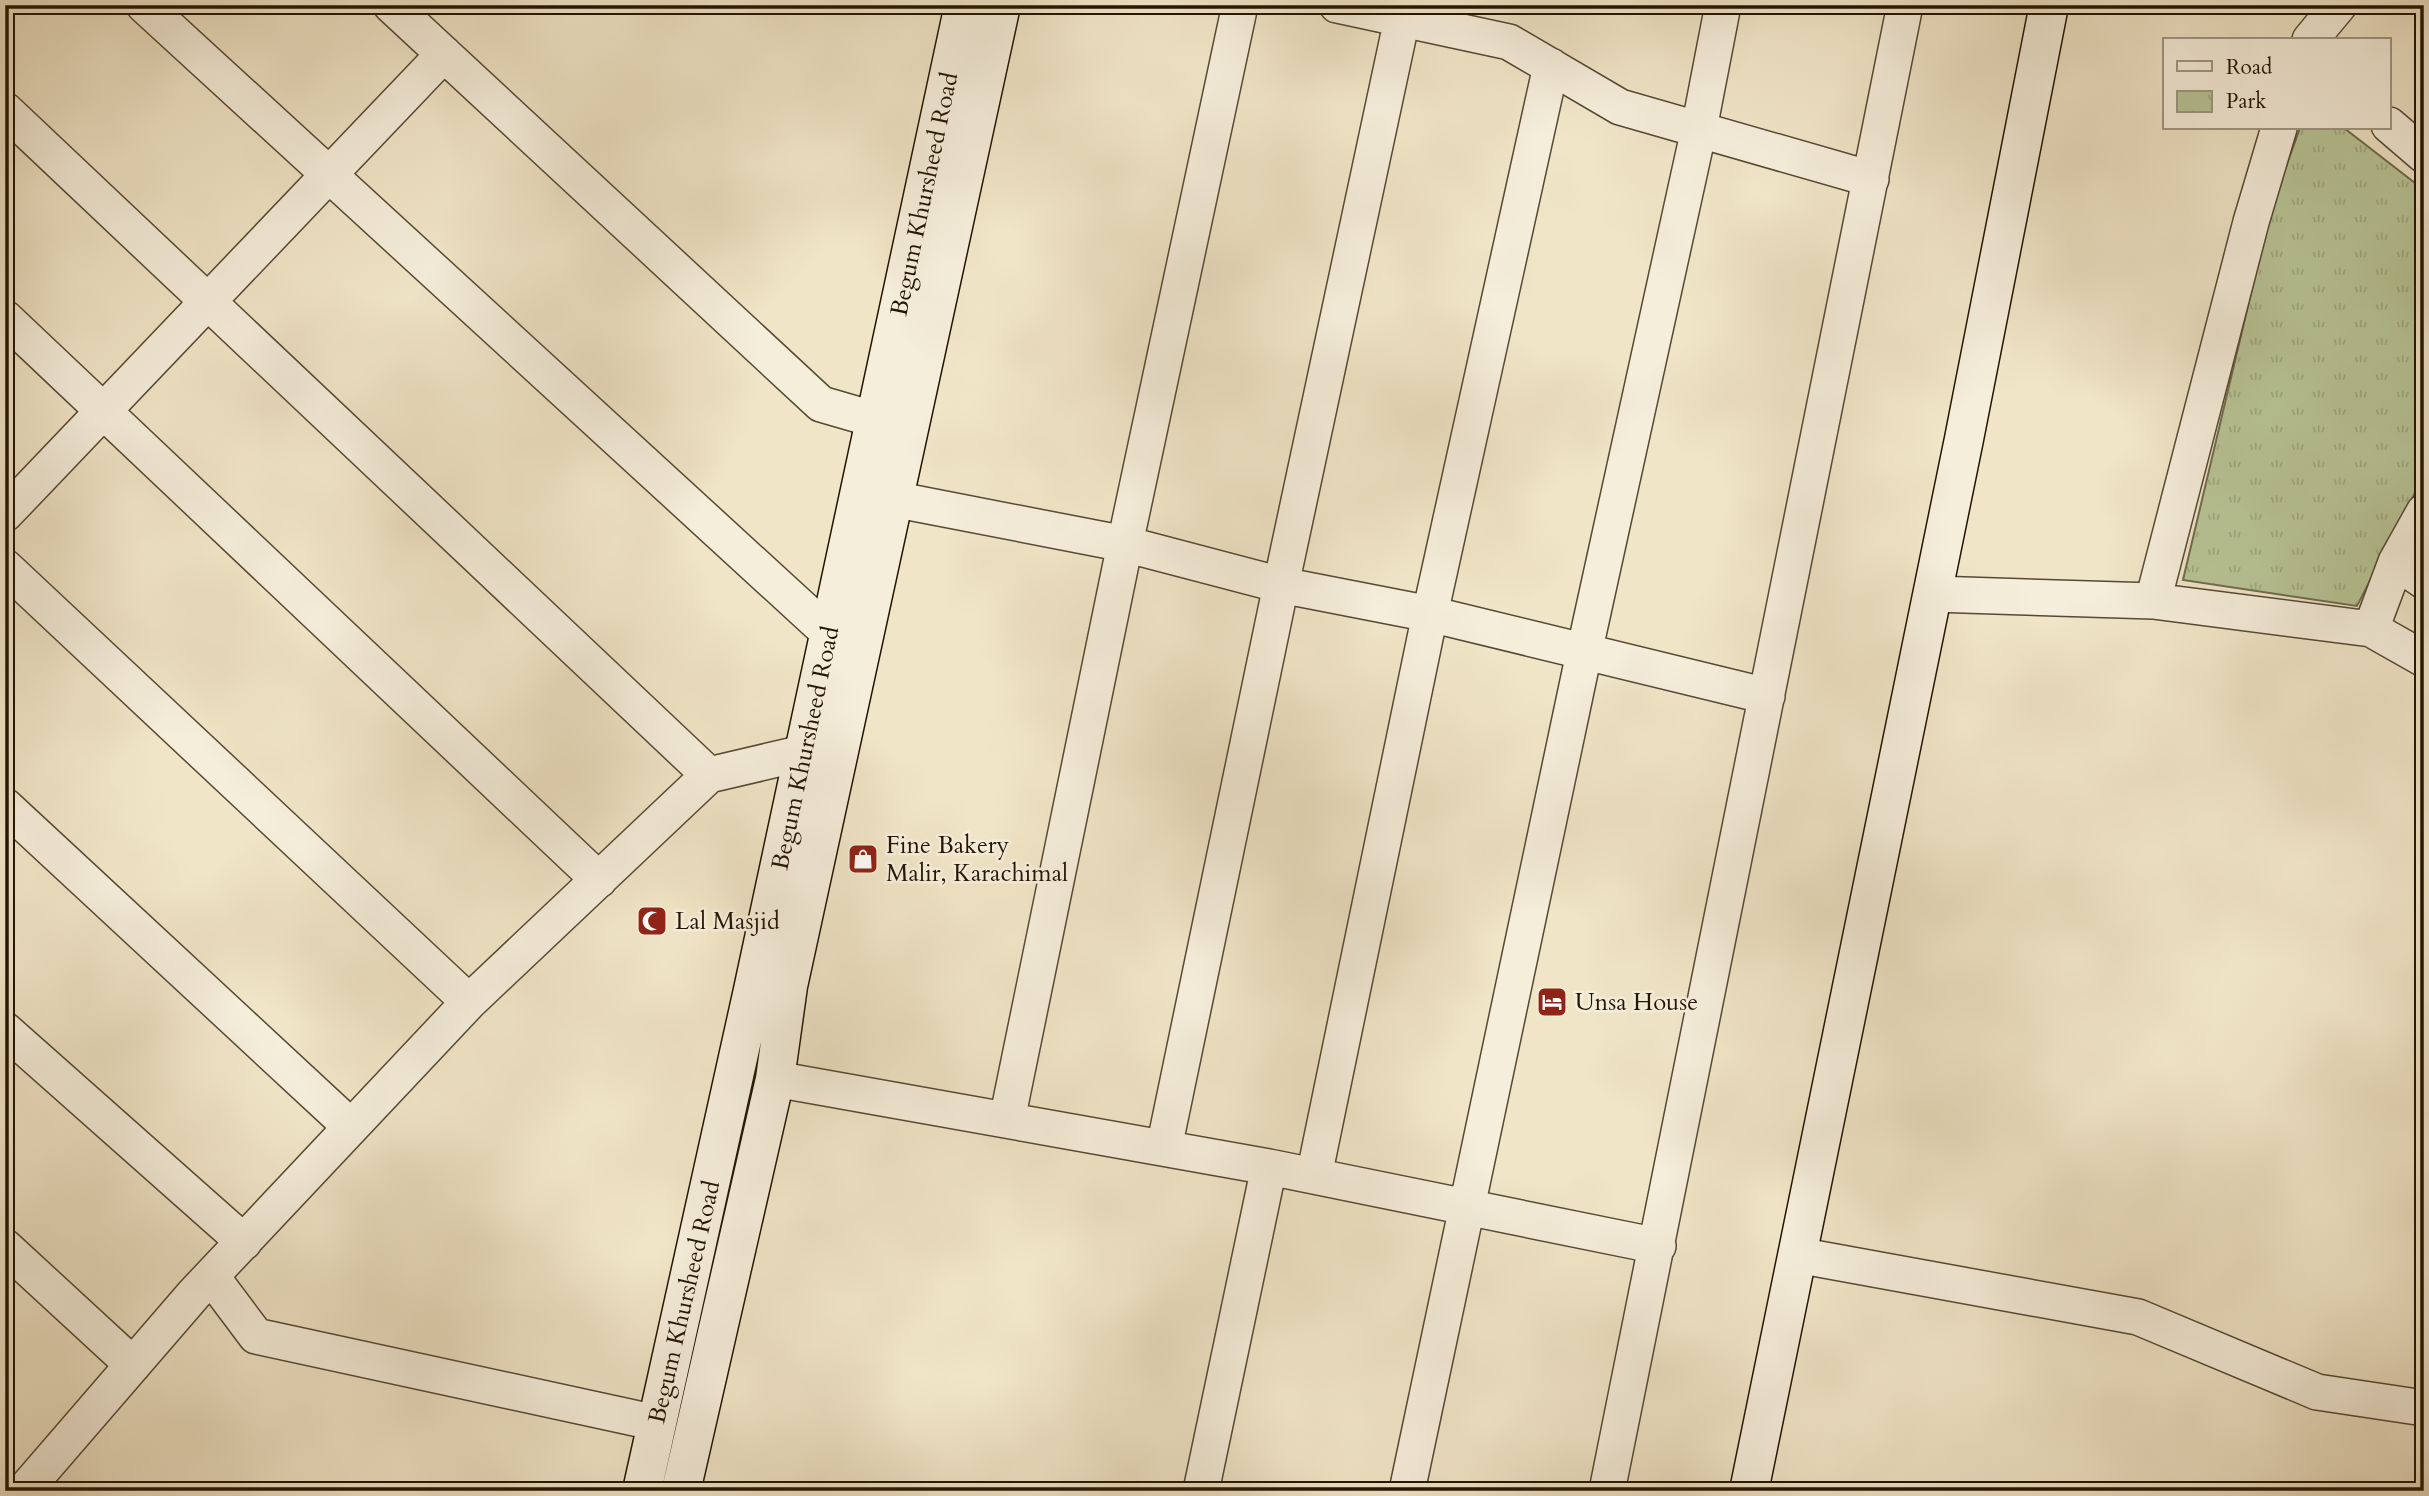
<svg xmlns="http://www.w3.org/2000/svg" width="2429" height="1496" font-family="Cardo,serif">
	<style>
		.park { fill: url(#park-tufts); stroke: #6e6d4d; stroke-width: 2 }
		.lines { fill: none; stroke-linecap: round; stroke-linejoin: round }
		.street-casing { stroke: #564934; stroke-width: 38 }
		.secondary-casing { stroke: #231503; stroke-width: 41 }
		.street { stroke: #f5eedb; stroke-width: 35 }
		.secondary { stroke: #f5eedb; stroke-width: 38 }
		.labels { text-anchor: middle; stroke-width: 5; stroke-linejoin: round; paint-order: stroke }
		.street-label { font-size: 24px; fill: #231503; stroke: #f5eedb }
		.poi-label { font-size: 24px; fill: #231503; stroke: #f5eedb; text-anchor: start }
	</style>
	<defs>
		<pattern id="park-tufts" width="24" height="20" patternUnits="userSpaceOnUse" patternTransform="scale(1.75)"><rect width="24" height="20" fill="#b8c597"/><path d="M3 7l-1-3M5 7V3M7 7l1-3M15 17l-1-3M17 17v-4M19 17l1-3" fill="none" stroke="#9ea880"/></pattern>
	</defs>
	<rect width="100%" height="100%" fill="#f0e5c7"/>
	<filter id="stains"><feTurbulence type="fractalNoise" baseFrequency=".00286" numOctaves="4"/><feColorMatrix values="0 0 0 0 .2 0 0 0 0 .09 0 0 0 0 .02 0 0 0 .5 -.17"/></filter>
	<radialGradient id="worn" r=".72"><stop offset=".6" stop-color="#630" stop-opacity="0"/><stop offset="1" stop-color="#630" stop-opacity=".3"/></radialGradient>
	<path class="park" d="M2300,128H2344L2424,190V475L2357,606L2183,580L2272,205Z"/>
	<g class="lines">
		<g class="street-casing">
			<path id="street" d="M144,5L829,633
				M391,5L821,404L876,420
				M1337,5L1509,42L1620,107L1871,179
				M2310,40L2339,5
				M5,110L709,775
				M2389,125L2424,155
				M5,318L599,880
				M893,499L1125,544L1281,585L1430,614L1767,696
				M5,514L444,54
				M2396,562L2424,581
				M5,567L469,1002
				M1933,594L2153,601L2371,629L2424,659
				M2153,601L2251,222L2279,128
				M2371,629L2396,562L2424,512
				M5,806L351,1127
				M5,1030L244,1242
				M775,1079L1269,1167L1658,1246
				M1007,1120L1125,544L1240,5
				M1164,1148L1281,585L1402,19
				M1314,1176L1430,614L1551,66
				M5,1247L133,1365
				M1797,1255L2138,1317L2317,1392L2424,1408
				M211,1276L256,1336L657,1423
				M24,1491L194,1294L469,1002L709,775L803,753
				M1201,1491L1269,1167
				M1407,1491L1584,653L1699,129L1723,5
				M1607,1491L1905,5"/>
		</g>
		<g class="secondary-casing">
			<path id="secondary" d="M642,1491L753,990L964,5
				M681,1491L775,1079L788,986L1001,5
				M1749,1491L1964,439L2049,5"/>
		</g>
		<use href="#street" class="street"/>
		<use href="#secondary" class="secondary"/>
	</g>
	<defs>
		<g id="shop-square" transform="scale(1.575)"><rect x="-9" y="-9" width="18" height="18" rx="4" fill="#8f2418" stroke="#f5eedb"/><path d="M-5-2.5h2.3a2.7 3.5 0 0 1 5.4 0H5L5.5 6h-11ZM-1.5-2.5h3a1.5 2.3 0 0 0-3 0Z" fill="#fff"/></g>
		<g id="mosque-square" transform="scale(1.575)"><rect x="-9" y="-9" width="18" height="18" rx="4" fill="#8f2418" stroke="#f5eedb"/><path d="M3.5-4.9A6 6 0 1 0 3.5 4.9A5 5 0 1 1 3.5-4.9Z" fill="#fff"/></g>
		<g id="hotel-square" transform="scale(1.575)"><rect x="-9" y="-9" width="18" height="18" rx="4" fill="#8f2418" stroke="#f5eedb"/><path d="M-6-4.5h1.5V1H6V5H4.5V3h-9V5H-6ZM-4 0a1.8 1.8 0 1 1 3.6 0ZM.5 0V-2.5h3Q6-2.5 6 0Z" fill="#fff"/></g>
	</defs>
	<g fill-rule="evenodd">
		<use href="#shop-square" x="863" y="859"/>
		<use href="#mosque-square" x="652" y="921"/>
		<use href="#hotel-square" x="1552" y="1002"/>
	</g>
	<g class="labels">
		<g class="street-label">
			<text transform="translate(924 194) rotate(-78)" y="8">Begum Khursheed Road</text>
			<text transform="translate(805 748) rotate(-78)" y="8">Begum Khursheed Road</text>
			<text transform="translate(684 1302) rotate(-77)" y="8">Begum Khursheed Road</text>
		</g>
		<g class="poi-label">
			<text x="886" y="853">Fine Bakery<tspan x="886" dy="28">Malir, Karachimal</tspan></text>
			<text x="675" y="929">Lal Masjid</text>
			<text x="1575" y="1010">Unsa House</text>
		</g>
	</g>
	<rect width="2429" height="1496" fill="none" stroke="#f0e5c7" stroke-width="28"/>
	<rect x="7" y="7" width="2415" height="1482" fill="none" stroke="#231503" stroke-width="3.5"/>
	<rect x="14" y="14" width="2401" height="1468" fill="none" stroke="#231503" stroke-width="2"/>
	<rect x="2163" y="38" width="228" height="91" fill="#f5eedb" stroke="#a19785" stroke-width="2"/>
	<rect x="2177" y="61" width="35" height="10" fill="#f5eedb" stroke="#a19785" stroke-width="2"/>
	<text x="2226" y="74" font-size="21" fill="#231503">Road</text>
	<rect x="2177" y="91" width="35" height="21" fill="url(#park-tufts)" stroke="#a19785" stroke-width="2"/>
	<text x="2226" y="108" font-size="21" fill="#231503">Park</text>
	<rect width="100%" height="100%" filter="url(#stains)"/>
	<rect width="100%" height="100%" fill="url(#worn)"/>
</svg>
